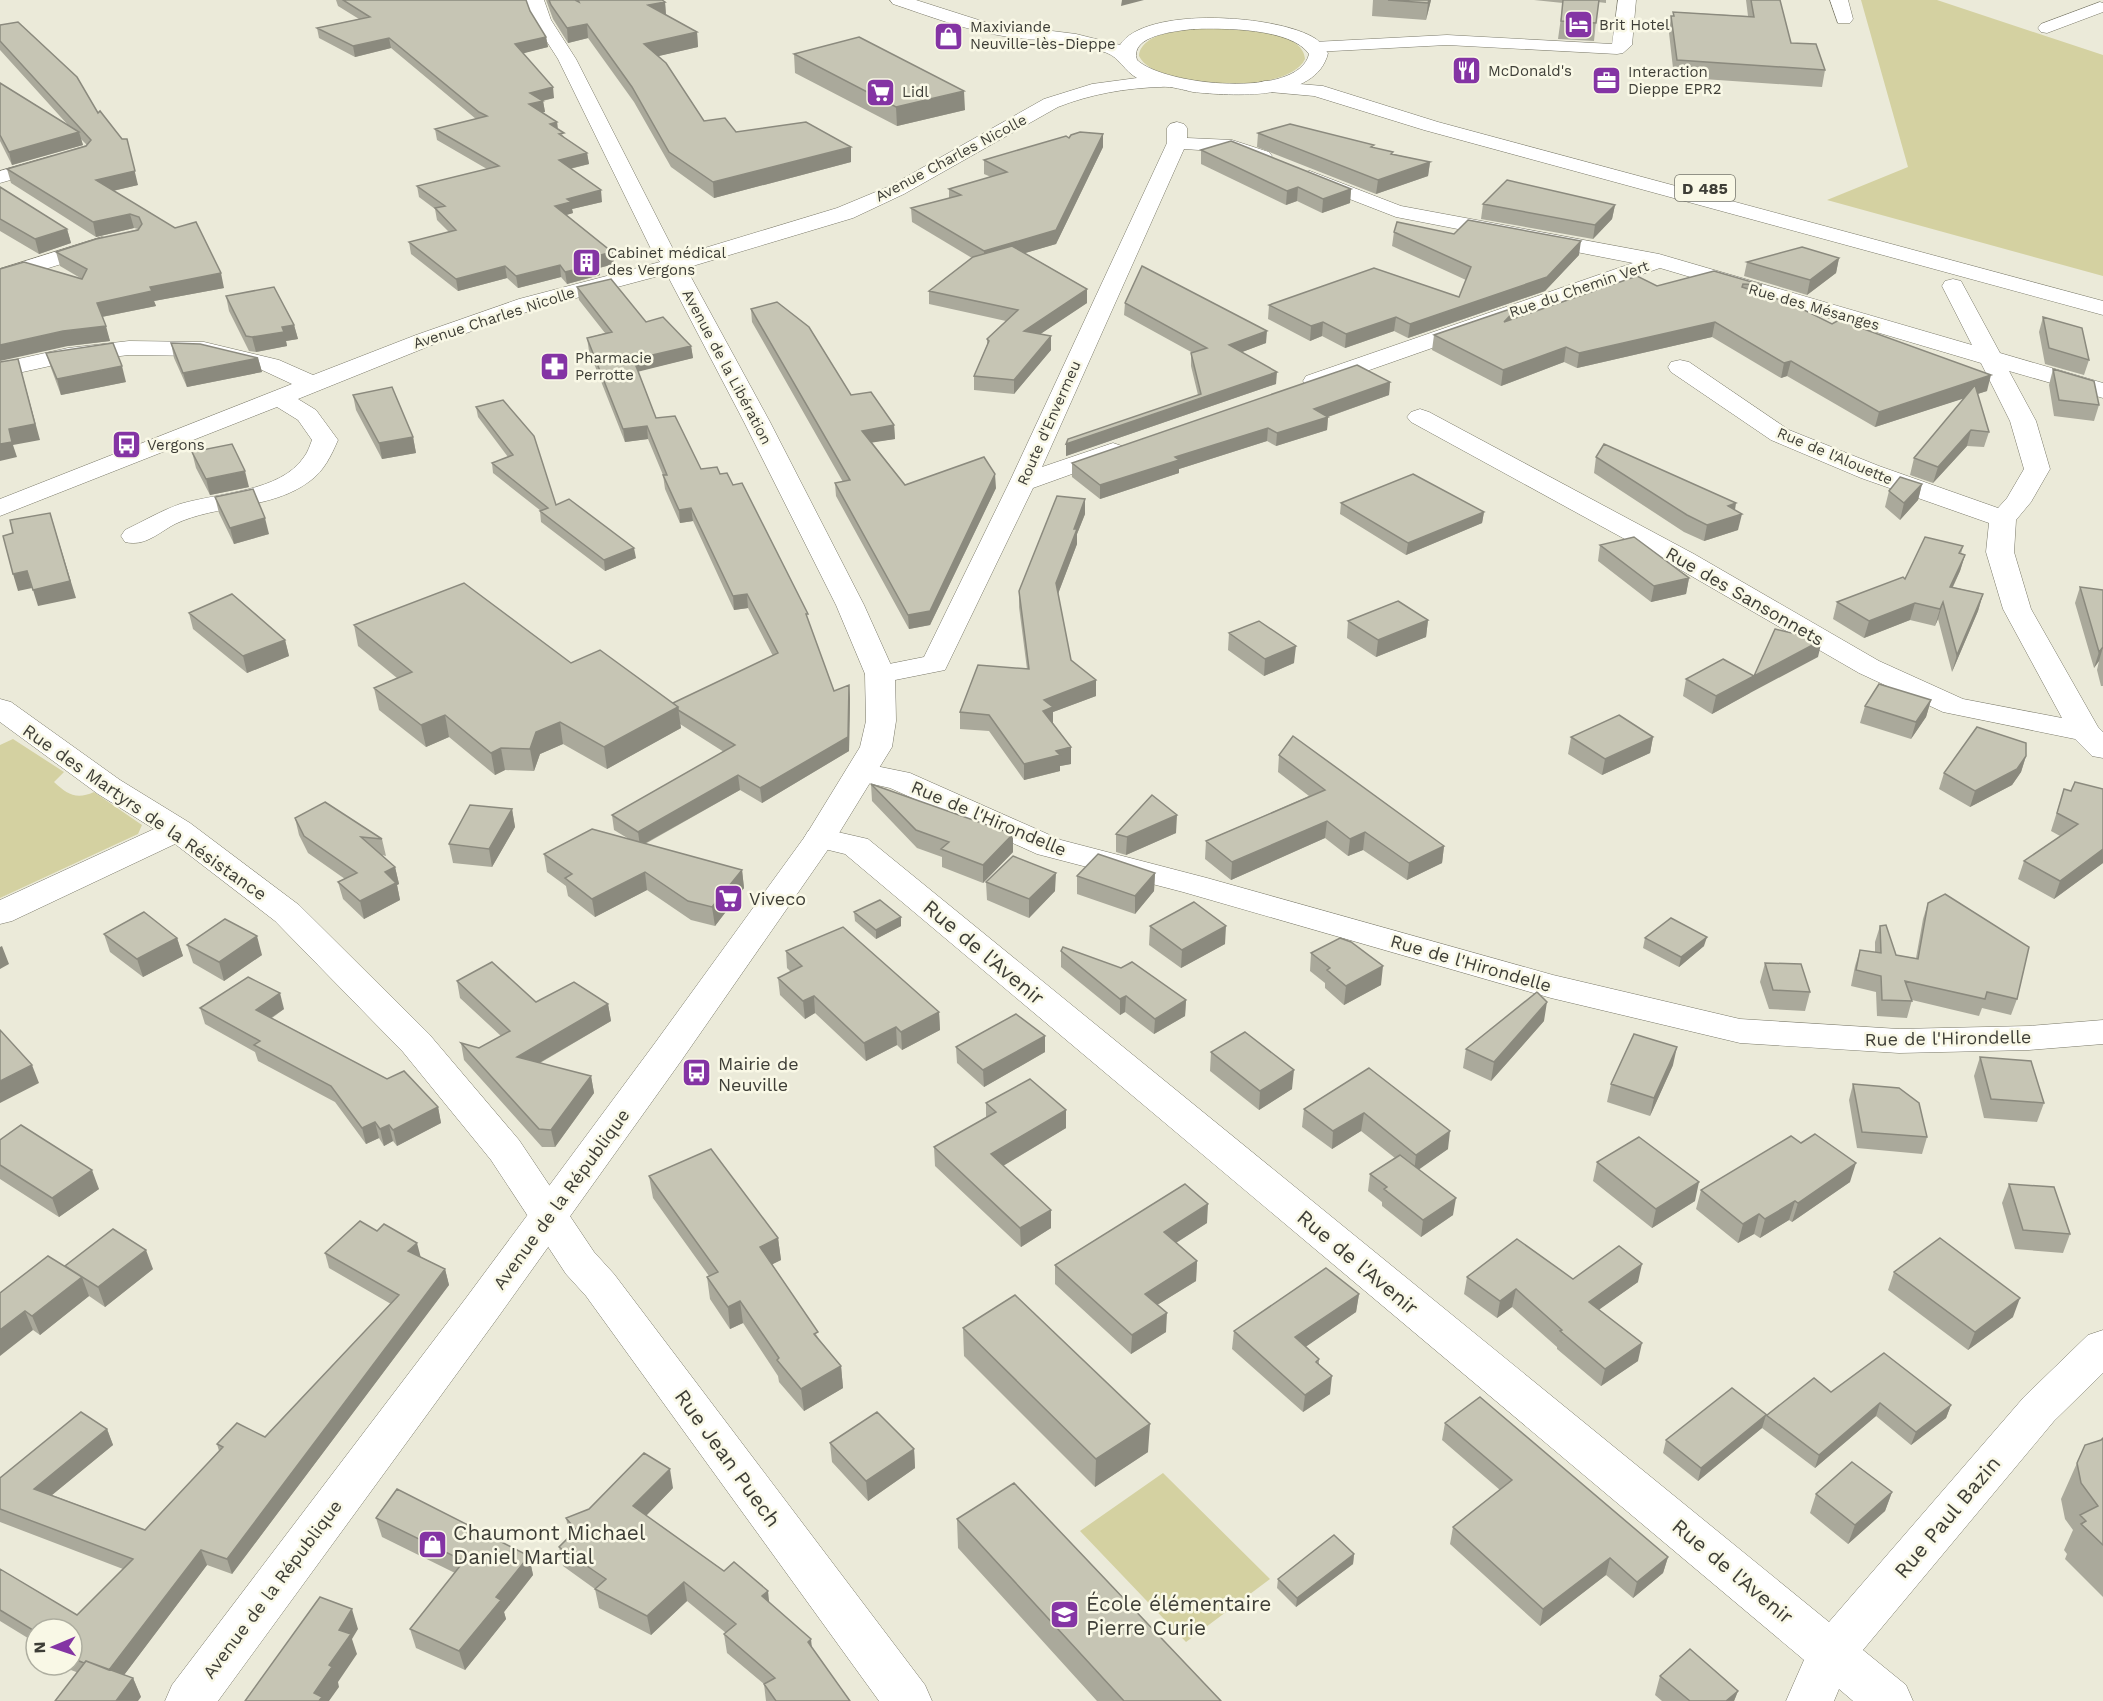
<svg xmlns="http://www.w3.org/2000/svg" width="2103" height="1701" font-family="'Work Sans',sans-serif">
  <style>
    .green { fill: #d4d1a1 }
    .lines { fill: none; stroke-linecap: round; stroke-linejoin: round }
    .minor-casing { stroke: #7a7969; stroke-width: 1 }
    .major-casing { stroke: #7a7969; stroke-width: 1 }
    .highway-casing { stroke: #7a7969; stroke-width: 1 }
    .minor { fill: #fff; fill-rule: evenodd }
    .major { fill: #fff; fill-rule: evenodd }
    .highway { fill: #fff; fill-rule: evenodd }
    .wall { fill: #aaa99b }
    .shaded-wall { fill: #8b8a7e }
    .building { fill: #c6c5b4; stroke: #8b8a7e; stroke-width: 1.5 }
    .labels { text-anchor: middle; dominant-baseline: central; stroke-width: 5; stroke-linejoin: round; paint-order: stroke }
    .far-poi-label { font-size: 15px; fill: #3e3e37; stroke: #f9f8e6; text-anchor: start }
    .far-street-label { font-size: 15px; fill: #3e3e37; stroke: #f9f8e6 }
    .shield { fill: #f9f8e6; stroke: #76766c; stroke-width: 1.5 }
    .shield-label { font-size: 16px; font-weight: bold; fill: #3e3e37 }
    .street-label { font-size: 18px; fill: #3e3e37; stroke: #f9f8e6 }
    .poi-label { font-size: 18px; fill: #3e3e37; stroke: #f9f8e6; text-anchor: start }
    .near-street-label { font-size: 21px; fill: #3e3e37; stroke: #f9f8e6 }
    .near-poi-label { font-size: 21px; fill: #3e3e37; stroke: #f9f8e6; text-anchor: start }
  </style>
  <rect width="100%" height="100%" fill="#ebead9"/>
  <path class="green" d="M1861,0h76l166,55v221l-276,-76 81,-33z
    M1208,27c22,1 95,1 97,32 -17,37 -150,31 -166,-3 2,-25 50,-27 69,-29z
    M13,739l51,33 -10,10c13,12 22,18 40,10l48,33 -4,9 -138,64v-153z
    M1163,1473l107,106 -84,63 -106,-111z"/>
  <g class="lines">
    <defs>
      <path id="minor" d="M526,0h18l7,20 25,39 97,190 11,16 -3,5 -146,39 -103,36 -134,54 18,11 22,30c-7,16 -14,31 -28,41 -38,29 -93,23 -135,43 -17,9 -30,23 -50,18l-4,-6 4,-6c19,-9 35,-19 55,-26 37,-11 101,-12 124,-47 4,-5 6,-12 8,-17l-14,-20 -21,-13 -277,109v-17l292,-115 -30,-14 -58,-14 -75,-1 -61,7 -68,15v-14l68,-15 61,-7 75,1 75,18 34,15 103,-40 103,-36 141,-37 -9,-13 -93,-190 -25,-39z
        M1618,0h18l-4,45 -9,8 -6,1 -170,-9 -133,7 -6,-1 -3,-4 3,-4 6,-1 133,-7 165,9z
        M1830,0h18l5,19 -3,4h-12z
        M2100,2l3,1v9l-56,21 -6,-1 -3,-4 3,-4z
        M1177,122l7,2 3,4v10l45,2 37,12 3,4 -3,4 -7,2 -32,-10 -46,-3 -142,318 71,-24 9,3 4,5 -4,5 -89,32 -88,182 -65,13 -11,-3 -4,-6 4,-6 55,-11 85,-174 158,-340v-15l3,-4z
        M52,156l7,2 3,4 -3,4 -59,17v-12z
        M1310,171l91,35 258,48 313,91 -30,-59 3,-5 8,-2 8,2 39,72 103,30v15l-94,-27 27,50 14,48 -19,33 -15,18 -2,32 17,57 67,118 5,5v26l-11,-2 -17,-17 -132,-27 -84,-39 -185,-107 -263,-144 -4,-5 4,-5 9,-3 9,3 265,142 185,107 84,38 99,19 -59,-109 -17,-57 3,-29 -128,-45 -90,-38 -100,-68 -3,-5 3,-5 9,-2 9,2 100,68 90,36 119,42 9,-10 17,-29 -14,-48 -29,-58 -321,-95 -336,118 -9,2 -9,-2 -3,-5 3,-5 327,-113 -237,-46 -93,-36 -3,-4 3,-4z
        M102,237l8,2 3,5 -3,5 -110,34v-14z
        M0,699l11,3 109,78 70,43 109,82 130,129 90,106 75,112 20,22 311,411 7,16h-53l-293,-405 -20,-22 -75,-114 -88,-108 -128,-131 -100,-77 -163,77 -12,3v-24l154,-71 -56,-35 -98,-72z
        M861,763l49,10 151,67 146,38 346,97 187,44 159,10 130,-3 74,-6v24l-74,6 -130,3 -159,-10 -189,-45 -368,-106 -146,-38 -147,-66 -40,-9 -5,-7 5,-7z
        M820,828l48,11 961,783 195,-225 64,-62 15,-5v43l-49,48 -191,229 43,35 7,16h-60l-14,-12 -5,12h-48l18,-41 -959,-806 -37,-9 -4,-7 4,-7z"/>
      <path id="major" d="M890,0h26l72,23 88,11 44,11c25,-40 161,-30 196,-6 5,3 8,10 12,14 -11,49 -97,43 -135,39 -10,-2 -21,-6 -32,-5 -35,1 -70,7 -103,20l-154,87 -51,24 -167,50 84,154 94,183 31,69 1,47 -4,26 -56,91 -155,223 -185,259 -278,381h-53l7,-16 294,-387 189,-255 151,-208 54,-88 6,-26 -1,-47 -29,-69 -92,-183 -82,-157 3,-5 172,-52 53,-22 154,-87 48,-15 45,-6c-13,-7 -17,-20 -30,-25 -33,-13 -70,-12 -104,-17 -38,-6 -74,-20 -110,-32zM1194,29c29,-1 97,-1 115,25 -10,45 -144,32 -172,6 -8,-25 40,-29 57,-31z"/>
      <path id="highway" d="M1265,81l58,5 115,36 665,179v14l-679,-185 -110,-34 -56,-5 -2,-4 2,-4z"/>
    </defs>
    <use href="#minor" class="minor-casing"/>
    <use href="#major" class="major-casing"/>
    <use href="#highway" class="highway-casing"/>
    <use href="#minor" class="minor"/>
    <use href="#major" class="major"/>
    <use href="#highway" class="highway"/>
  </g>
  <path class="wall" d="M336,0h190l4,11 16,26 2,10 -25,6 31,45 -11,3 2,11h-3l15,10 1,7 7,9 22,15 2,11 -19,5 32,33 -30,7 1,4 -7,2 46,37 2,12 -15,4 1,7 -33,9 -6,-7 -43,11 -11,-10 -49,13 -47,-37 -2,-12 40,-10 -12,-12 -2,-11 -16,-12 -2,-11 70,-17 -50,-29 -2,-11 41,-10 -85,-71 -36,9 -36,-19 -2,-10 42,-9 -21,-13z
    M546,0h116l3,2 1,13 31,17 1,15 -40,9 46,65 32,11 115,30 -137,36 -43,-31 -37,-65 -46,-64 -20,5 -15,-24z
    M1373,0h58l-5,20 -54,-4z
    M1534,0h72v3l-8,-1 -4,39 -36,-2 5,-36z
    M1746,0h34l11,43 34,27 -3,17 -148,-10 -5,-44 2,-17h2v-4l75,4z
    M0,25l138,160 -25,6 111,97 -70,13 2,5 -54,11 8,24 -42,5 14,-67 -22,-13 -4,-14 82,-23 -4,-1 -38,9 -85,-54 -4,-14 80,-24 -6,-6 2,6 -71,20 -12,-24v-58l68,42 -68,-75z
    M794,54l171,56 -68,16 -102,-53z
    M1258,133l135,21 37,8 -2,14 -52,18 -119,-47z
    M1103,134v13l-47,97 -31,9 62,36v14l-47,31 11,16 -37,44 -40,-4v-14l13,-31v-6l19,-18 -77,-17v-13l43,-33 -60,-36 -1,-14 38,-10v-9l42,-12 -7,-3v-14l85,-22z
    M1201,150l150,39 -1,14 -28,10 -25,-12 -11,4 -85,-41z
    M0,187l67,42 4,14 -32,11 -39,-23z
    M1483,204l132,1 -3,14 -19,20 -112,-20z
    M1394,232l60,2 125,21 -34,36 -137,47 -14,-7 -49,17 -23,-12 -12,5 -42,-22 1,-14 190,-8 7,-17 -74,-34z
    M1839,258l-3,15 -29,22 -63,-19 3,-14z
    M1714,271l48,14 -1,8 226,98 -10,3 12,38 -5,15 -17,-1 -34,37 -23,-8 4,-17 50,-60 -89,29 -88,-51 -6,2 -69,-41 -135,31 -13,-6 -63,24 -69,-36 2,-15 85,-29 -1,11 139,-31z
    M577,287l114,59 2,12 -55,13 18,47 45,51 19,5 13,11 76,138 25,68 15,-6 1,14 -1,52 -87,52 -22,-13 -95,54 97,26 2,18 -29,38 -24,-6 -44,-30 -52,27 -27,-21 -2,-10 -19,-14 -3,-18 85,-15 -15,-9 -2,-15 112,-63 -44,-28 1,4 -74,41 -44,-25 -23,10 -6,17 -29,-1 -10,5 -46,-38 -23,10 -47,-37 -5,-22 23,-10 -39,-32 -4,-21 217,38 102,40 100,-47 -25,-48 -14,2 -41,-89 -13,2 -15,-34 -2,-14 -15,-36 -23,3 -36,-91 -2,-13 18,-5 -26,-33z
    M226,296l68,29 4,14 -12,2 1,5 -31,6 -7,-1 -20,-40z
    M1125,303l141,40 -24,9 34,32 -210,72v-12l132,-49 -7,-29v-13h2l-69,-38z
    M751,309l100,86 43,30 1,14 -23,3 33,43 91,3 -66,137 -21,4 -73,-133 -1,-13 8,-1 -91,-160z
    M2043,317l46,43 -5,15 -39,-11 -6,-32z
    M171,343l87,15 4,14 -75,15 -13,-29z
    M46,353l80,29 -65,13 -10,-27z
    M2053,369l46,36 -5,16 -40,-5 -5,-31z
    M1390,382l-1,13 -61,22 -1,13 -51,16 -9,-5 -88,28v4l-79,26 -28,-22v-14z
    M353,395l60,42 3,16 -34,6 -26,-49z
    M476,407l80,98 80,53 -31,13 -64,-49 -1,-11h1l-48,-38 -1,-10 16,-6 -30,-40z
    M192,452l57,35 -39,8 -14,-27z
    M1596,457l139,53 3,20 -34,11 -20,-9 -90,-59z
    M1922,484l-4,16 -18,20 -15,-13 4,-16z
    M215,497l54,37 -35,10 -15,-31z
    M1085,499v15l-8,20v10l-19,50 13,66 25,36 -43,16v11l18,24v17l-11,2v5l-36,9 -35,-49 -29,-2v-17l67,-43 -8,-62v-16z
    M1341,503l143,9 -2,11 -76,32 -66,-41z
    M1600,545l89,33 -3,16 -35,8 -53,-41z
    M1963,546l-2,8 4,1 -5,16 -7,16 30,7 -5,17 -26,61 -14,-53 -3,7 -25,-6 -46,18 -31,-19 4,-17 68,-23z
    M2080,587l23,3v96h-2l-4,-16 2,-9 -5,7 -19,-65z
    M189,613l96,27 4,16 -42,17 -54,-44z
    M1428,620l-2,17 -50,20 -29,-19 1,-17z
    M1229,633l65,30 -30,13 -36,-26z
    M1754,676l-4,17 -38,21 -29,-18 3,-17z
    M1931,700l-5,17 -15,22 -51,-16 5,-17z
    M1571,737h82l-3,16 -48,22 -34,-21z
    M1279,755l165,91 -2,17 -35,17 -44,-30 -15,6 -23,-18 -94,42 -26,-21 1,-18 103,-45 -31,-24z
    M2026,756l-5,16 -9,13 -42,22 -31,-18 5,-16z
    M871,784l142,50v18l-30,31 -41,-16v-10l-25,-9 -45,-47z
    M2064,789l7,2 32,-2v74l-49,36 -36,-20 6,-18 36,-25 -9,-5z
    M512,809l3,18 -23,40 -39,-4 -4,-19z
    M295,818l87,21 4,17 -4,-1 13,12 4,17 -2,1 3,15 -36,19 -21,-20 -5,-17 7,-3 -37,-26 -9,-18z
    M1176,833l-50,22 -10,-3v-18z
    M1155,873l-1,18 -19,23 -58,-20v-18z
    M986,882l69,9 -26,27 -42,-18z
    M1928,903l89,96 -6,16 -29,-7 -3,8 -67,-16 -5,18 -30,-2 -1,-24 -25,-6 4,-20 5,-16 15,2v-10l5,-16 16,29 20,3 7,-39z
    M854,912l47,14 -25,13 -21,-18z
    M1150,926l75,18 -44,24 -32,-23z
    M104,934l73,4 6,18 -40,21 -33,-25z
    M1645,938l59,8 -25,21 -36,-19z
    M187,945l75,10 -38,26 -31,-18z
    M786,951l153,61 1,18 -38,20 -5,-5 -31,16 -51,-48 -10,6 -25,-24 -2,-17 13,-6 -4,-4z
    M1061,951l125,49 -1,16 -31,18 -29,-22 -5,3 -59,-48z
    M1311,953l70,32 -37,20 -19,-17v-5l-15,-12z
    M1765,963l45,29 -5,19 -36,-2 -9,-27z
    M457,981l79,21 72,2 3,17 -71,42 51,13 3,17 -39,54h-13l-78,-87 -3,-17 18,5 22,-12 -41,-38z
    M200,1008l84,1 -12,9 166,89 3,16 -44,23 -4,-5 -9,5 -5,-8 -13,6 -31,-42 -77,-41 -3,-9 -50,-28z
    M1544,1021l-53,60 -28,-13 3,-19z
    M1045,1036v16l-61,35 -27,-24 -1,-16z
    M1211,1052l81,37 -33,21 -49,-39z
    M1980,1057l64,46 -7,19 -53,-4 -10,-42z
    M1673,1065l-23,51 -43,-14 4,-18z
    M1369,1068l79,81 -30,20 35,46 -32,22 -39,-31v-4l-14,-11 2,-17 25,-16 -34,-27 -29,18 -30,-22 2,-18z
    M1853,1084l74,53 -5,17 -65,-6 -8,-48z
    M986,1103l80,7v18l-63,38 48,62 -30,19 -86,-81 -1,-19 52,-29z
    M0,1140l99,49 -40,28 -59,-38z
    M1597,1162l98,39 -43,27 -59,-47z
    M649,1176l129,62 3,22 -9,4 47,75 22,27 2,22 -39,23 -25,-29 -1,-6 -35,-53 -13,6 -20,-30 -3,-22 2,-1 -56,-78z
    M1850,1182l-58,40 -3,-2 -29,18 -6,-4 -16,9 -42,-34 5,-19z
    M2009,1184l61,50 -7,19 -48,-4 -13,-46z
    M1207,1223l-31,20 21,18 -1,20 -39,24 9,27 -35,22 -76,-70v-19z
    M325,1253l96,4 24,12 4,16 -217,289 -25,-9 -83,110 9,3 8,19 -70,-27 -3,-5h4v-36h-36v14l-36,-22v-52l77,46 46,-46 -123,-47v-44l107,-49 6,16 -61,50 93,35 74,-79 -2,-7 48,-7 126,-133 -62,-36z
    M65,1267l88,2 -48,38 -16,-11 -49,39 -7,-5 -33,-37z
    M1894,1272l119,45 -45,33 -80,-60z
    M1467,1277l106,2 65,3 -39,27 39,52 -37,25 -44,-37v-2l-45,-40 -15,11 -33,-24z
    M1359,1294l-3,18 -50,34 13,13v5l11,30 -27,18 -71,-63 2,-18z
    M963,1328l185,124 -53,35 -131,-131z
    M1831,1392l120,13 -5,13 -35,27 -35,-29 -61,52 -53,-40 -64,53 -35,-28 3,-13 101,-25z
    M1445,1423l223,134 -5,16 -30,25 -27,-23 -66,51 -90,-82 3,-17 47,-37 -58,-50z
    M2103,1438v159l-38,-38 2,-5 -3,-4 9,-20 -8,-11 -4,-20 24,-54 16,-5z
    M830,1443l84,6 1,19 -47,33 -36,-39z
    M673,1488l-27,28 78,55 45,31 43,46 38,53h-84l-2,-17 -37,-31 -3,-19 2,-1 -39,-32 -36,34 -52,-27 -4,-19 -32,-23 -4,-19 11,-11 -4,-18z
    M1892,1492l-7,19 -37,33 -38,-31 6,-19z
    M376,1518l153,38 4,19 -29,37 2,7 -41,51 -49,-22 -6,-19 45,-56 -73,-36z
    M957,1519l264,182h-124l-139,-153z
    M1354,1554l-1,10 -57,43 -19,-19 1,-9z
    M1660,1676l78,15 -4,10h-72l-7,-6z"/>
  <path class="shaded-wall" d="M1122,0h22l-23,6z
    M1429,0h2l-5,20 2,-17z
    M665,2l1,14 -18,-11z
    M587,24l1,14 -20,5 -1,-15z
    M697,32l1,15 -52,12 -2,-15z
    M546,37l2,10 -31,8 -2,-11z
    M389,38l2,10 -36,9 -2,-11z
    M553,87l1,11 -23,5 -1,-10z
    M964,91l1,19 -68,16 -1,-19z
    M543,101l2,11 -14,3 -2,-11z
    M557,122l1,11 -8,-9z
    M79,132l4,13 -71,20 -3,-13z
    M1103,134v13l-47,97 -72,21v-14z
    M127,139l11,46 -39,9 -3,-14z
    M851,147v15l-137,36 -1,-16z
    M587,153l2,11 -29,7 -1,-11z
    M1430,162l-2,14 -52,18 2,-14z
    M1298,187l-1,14 -11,4 1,-14z
    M1351,189l-1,14 -28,10 1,-14z
    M601,190l1,12 -30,7 1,4 -17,5 -1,-12 12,-7z
    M1615,205l-3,14 -19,20 2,-14z
    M130,214l4,14 -38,9 -3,-15z
    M67,229l4,14 -32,11 -4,-15z
    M1581,241l-2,14 -34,36 -137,47 2,-14z
    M612,252l2,12 -15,4 1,7 -33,9 -2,-12 28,-15z
    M1839,258l-3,15 -29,22 3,-15z
    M560,265l1,12 -43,11 -2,-12z
    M505,266l2,12 -49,13 -2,-12z
    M221,273l3,15 -70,13 2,5 -55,11 -4,-14 53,-16z
    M1087,289v14l-63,42v-14z
    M1519,306l-2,14 -13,2z
    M1396,317l-2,14 -49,17 1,-14z
    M1323,322l-1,14 -12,5 1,-15z
    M1715,322l-3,15 -135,31 2,-15z
    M294,325l4,14 -12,2 1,5 -31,6 -4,-15 30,-10z
    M106,326l4,15 -42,5 -68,15v-16l63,-14z
    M1267,331l-1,12 -37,14v-12z
    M1051,336v14l-37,44v-14z
    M691,346l2,12 -60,15 -2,-13z
    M1566,347l-2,15 -63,24 2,-16z
    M258,358l4,14 -75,15 -4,-14z
    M18,359l22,81 -27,5 4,12 -17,4v-17l9,-15z
    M1791,361l-4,15 -6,2 3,-15z
    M122,366l4,16 -65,13 -4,-16z
    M1277,372l-1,12 -210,72v-12z
    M1991,375l-4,16 -112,36 4,-15z
    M1390,382l-1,13 -62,22h1l-1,13 -51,16 1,-13 37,-24z
    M894,425l1,14 -32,5 -1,-13z
    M647,426l1,13 -23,3 -2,-13z
    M1268,428l-1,13 -88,28v4l-79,26v-14l75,-28z
    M1971,430l-4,16 -34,37 5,-16z
    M413,437l3,16 -34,6 -3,-16z
    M245,471l4,16 -39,8 -4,-16z
    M995,474l1,14 -66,137 -21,4 -1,-14z
    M1922,484l-4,16 -18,20 4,-17z
    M1085,499v15l-8,20v10l-21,55v-16l18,-54z
    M1736,503l-2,14 8,-3 -4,16 -34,11 3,-16 21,-19z
    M691,508l2,13 -13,2 -1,-13z
    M1484,512l-2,11 -76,32 2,-12z
    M50,513l26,85 -38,8 -5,-16z
    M265,518l4,16 -35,10 -4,-16z
    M634,548l2,10 -31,13 -1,-11z
    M1965,555l-5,16 -15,32 5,-16z
    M27,571l5,17 -14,3 -5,-17z
    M1689,578l-3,16 -35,8 3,-16z
    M747,594l1,14 -14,2 -1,-14z
    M1983,594l-5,17 -26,61 5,-17z
    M1943,602l-5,17 -3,7 5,-17z
    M1915,603l-5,17 -46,18 5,-17z
    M1428,620l-2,17 -50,20 2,-17z
    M285,640l4,16 -42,17 -4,-17z
    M1822,640l-4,17 -68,36 4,-17z
    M1296,646l-2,17 -30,13 1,-17z
    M2103,647l-4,14 -5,7 5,-16z
    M1754,676l-4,17 -38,21 4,-18z
    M1096,680v16l-43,16v11l-9,4v-27z
    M849,685l1,14 -1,52 -87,52 -2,-15z
    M1931,700l-5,17 -15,22 5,-17z
    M678,707l3,21 -74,41 -3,-22z
    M445,715l4,22 -23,10 -5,-22z
    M560,722l3,22 -23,10 -6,17 -4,-22 6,-17z
    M1653,737l-3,16 -48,22 3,-16z
    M1071,747v17l-11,2v5l-36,9v-16l32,-13z
    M501,748l4,22 -10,5 -4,-22z
    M2026,756l-5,16 -9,13 -42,22 5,-16z
    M738,775l2,15 -100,56 -2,-14z
    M512,809l3,18 -23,40 -3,-18z
    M1177,815l-1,18 -50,22 1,-18z
    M1327,821l-2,17 -94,42 1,-18z
    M1365,832l-2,18 -15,6 2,-17z
    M1013,834v18l-30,31v-18z
    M1444,846l-2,17 -35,17 2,-17z
    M2103,849v14l-49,36 6,-18z
    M395,867l4,17 -2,1 3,15 -36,19 -4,-18 25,-29z
    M742,870l2,18 -29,38 -3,-19z
    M645,872l2,18 -52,27 -3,-18z
    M1056,873l-1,18 -26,27v-19z
    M1155,873l-1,18 -19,23v-18z
    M901,917v9l-25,13v-9z
    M1226,926l-1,18 -44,24 1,-18z
    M257,936l5,19 -38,26 -5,-19z
    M1707,937l-3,9 -25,21 2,-10z
    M177,938l6,18 -40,21 -6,-18z
    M2,946l7,18 -9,5v-22z
    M1383,966l-2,19 -37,20 2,-19z
    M280,993l4,16 -24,16 -4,-15z
    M814,996l1,17 -10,6 -2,-18z
    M1126,996l-1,16 -5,3v-16z
    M1186,1000l-1,16 -31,18 1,-15z
    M1547,1002l-3,19 -53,60 3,-19z
    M608,1004l3,17 -91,53 -3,-17z
    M939,1012l1,18 -38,20 -1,-18z
    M896,1027l1,18 -31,16 -2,-18z
    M1045,1036v16l-61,35 -1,-17z
    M1677,1047l-4,18 -23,51 4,-18z
    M32,1065l7,18 -39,20v-22z
    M1294,1070l-2,19 -33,21 1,-19z
    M591,1076l3,17 -39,54 -4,-17z
    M438,1107l3,16 -44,23 -4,-16z
    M1066,1110v18l-75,45v-19z
    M1364,1113l-3,18 -29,18 1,-18z
    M375,1122l4,16 -13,6 -4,-16z
    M389,1125l4,16 -9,5 -4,-17z
    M1450,1131l-2,18 -34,24 2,-18z
    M1856,1163l-6,19 -58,40 6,-19z
    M92,1170l7,19 -40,28 -7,-19z
    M1699,1182l-4,19 -43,27 4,-19z
    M1456,1198l-3,17 -32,22 2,-17z
    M1795,1201l-6,19 -29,18 5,-19z
    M1208,1204l-1,19 -44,28 1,-19z
    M1051,1210v18l-30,19 -1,-19z
    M1759,1214l-5,20 -16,9 5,-19z
    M778,1238l3,22 -18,9 -3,-22z
    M417,1243l4,15 -13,-7z
    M146,1250l7,19 -48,38 -7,-20z
    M1197,1261l-1,20 -52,32 1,-19z
    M1642,1264l-4,18 -52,37 3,-17z
    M445,1269l4,16 -217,289 -5,-15z
    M82,1277l7,19 -49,39 -8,-19z
    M1516,1289l-4,18 -15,11 3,-17z
    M1359,1294l-3,18 -62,43 1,-18z
    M2020,1298l-7,19 -45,33 7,-18z
    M740,1301l3,22 -13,6 -2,-22z
    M25,1311l8,19 -33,26v-26z
    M1167,1313l-1,19 -35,22 1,-19z
    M1642,1343l-4,18 -37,25 4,-17z
    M841,1366l2,22 -39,23 -3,-22z
    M1332,1376l-2,18 -27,18 2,-17z
    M1880,1403l-4,13 -61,52 4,-13z
    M1951,1405l-5,13 -35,27 5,-13z
    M1766,1415l-4,13 -64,53 3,-13z
    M1150,1424l-2,28 -53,35 1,-28z
    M107,1429l6,16 -72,59 -7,-15z
    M914,1449l1,19 -47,33 -2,-20z
    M670,1469l3,19 -36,37 -4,-19z
    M1892,1492l-7,19 -37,33 7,-19z
    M201,1550l6,15 -92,122 -7,-15z
    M1354,1554l-1,10 -57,43 1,-9z
    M529,1556l4,19 -29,37 2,7 -41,51 -6,-19 37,-54z
    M1668,1557l-5,16 -30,25 4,-16z
    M1610,1558l-4,17 -66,51 3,-17z
    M684,1582l3,19 -36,34 -4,-19z
    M768,1591l2,19 -8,-14z
    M352,1609l6,20 -6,10 5,15 -19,28 1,5 -10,14h-13l-2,-8 15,-28 10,-35z
    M811,1639l2,19 -5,-16z
    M133,1678l8,19 -3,4h-22z
    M1738,1691l-4,10h-8z"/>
  <path class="building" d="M343,0h183l4,11 16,26 -31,7 38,43 -23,6 13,8 -14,3 28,18 -7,2 14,9 -5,1 28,19 -28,7 42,30 -34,9 4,3 -16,4 57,46 -19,5 5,7 -33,8 -5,-7 -44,11 -11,-10 -49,13 -47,-37 47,-12 -21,-22 10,-2 -28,-20 82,-20 -64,-37 52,-13 -8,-4 -90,-74 -36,8 -36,-18 53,-11z
    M549,0h26l4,2 -1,-2h84l3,2 -17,3 49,27 -53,12 22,19 38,58 21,-3 11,14 70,-10 45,25 -138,35 -44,-30 -37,-65 -45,-63 -20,4 -16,-23z
    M1388,0h41l-1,3z
    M1563,0h36l-3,23 -35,-2z
    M1751,0h29l11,43 25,1 9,26 -148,-10 -6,-44h3l-1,-4 81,5z
    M18,22l59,55 21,36 2,-2 22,28h5l8,32 -39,9 79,48 21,-6 25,51 -71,14 2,4 -55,12 9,23 -43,5 -63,14v-76l24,-7 58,17 5,-10 -31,-17 40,-13 42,-9 4,-6 -3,-7 -9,-3 -37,8 -86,-53 79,-23 5,-6 -91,-99v-16z
    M859,37l105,54 -68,16 -102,-53z
    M0,83l79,49 -70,20 -9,-17z
    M1290,124l84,21 -3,2 22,5 -2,2 39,8 -52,18 -120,-47z
    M1080,132l23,2 -47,96 -72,21 -73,-43 50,-13 -12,-6 58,-17 -23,-12 82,-24 3,2 2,-3z
    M1231,141l120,48 -28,10 -25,-12 -11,4 -86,-41z
    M1507,180l108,25 -20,20 -112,-21z
    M0,187l67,42 -32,10 -35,-20z
    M1468,220l113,21 -34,36 -137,47 -14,-7 -50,17 -23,-12 -12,4 -42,-21 105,-37 85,29 12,-30 -77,-35 3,-10 57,12z
    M1012,246l75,43 -63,42 27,5 -37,44 -40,-4 15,-35 -2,-2 31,-29 -89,-19 44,-34z
    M1802,247l37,11 -29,22 -63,-18z
    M1142,266l125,65 -38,14 48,27 -211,72 2,-5 133,-45 -10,-41 16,-5 -82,-45z
    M1714,271l48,14 -19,-1 -1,3 48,16 42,21 7,-4 152,55 -112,37 -88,-51 -7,2 -69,-41 -136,31 -13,-6 -63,23 -69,-35 85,-29 -15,16 133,-46 20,10z
    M611,279l35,43 17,-5 28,29 -60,14 5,6 20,52 19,-2 26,53 16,-2 3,7 7,-1 6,12 9,-2 66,131h-2l28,77 15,-6 -1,52 -88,51 -22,-13 -100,57 -26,-17 123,-70 -57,-35v-3l-5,-4 105,-50 -31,-59 -14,2 -42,-88 -12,2 -16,-35h4l-20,-49 -24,3 -36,-91 25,-6 -35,-45z
    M274,287l20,38 -12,2 2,5 -32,5 -6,-1 -20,-40z
    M777,302l32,25 42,68 20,-3 23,33 -32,6 43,54 79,-28 11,17 -65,137 -22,4 -73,-132 15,-3 -99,-171z
    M2043,317l39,11 7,32 -40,-12z
    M113,343l9,23 -65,13 -11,-26z
    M171,343l29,1 58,14 -75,15z
    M18,359l17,65 -26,5 3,13 -12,2v-82z
    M1357,365l33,17 -76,27 14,8 -51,16 -9,-5 -93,29 4,3 -79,25 -28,-22z
    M2053,369l41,12 5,24 -40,-5z
    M1975,385l14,47 -18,-2 -33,37 -24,-9z
    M392,387l21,50 -34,6 -26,-48z
    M503,400l31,36 22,69 13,-6 65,49 -30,12 -64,-49 8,-3 -56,-45 21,-8 -37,-48z
    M232,444l13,27 -39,8 -14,-27z
    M1604,444l132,59 -8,3 14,8 -35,11 -20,-10 -91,-58z
    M1413,474l71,38 -76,31 -67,-40z
    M1900,477l22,7 -18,19 -15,-12z
    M253,489l12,29 -35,10 -15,-31z
    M1057,496l28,3 -11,30h3l-21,54 15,77 25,20 -52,20 9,7 -10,4 28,36 -15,4 4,4 -36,9 -35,-49 -29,-3 18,-47 51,4 -10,-78z
    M50,513l20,68 -37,9 -6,-19 -14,3 -10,-38 10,-3 -3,-13z
    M1634,537l55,41 -35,8 -54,-41z
    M1925,537l38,9 -4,7 6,2 -15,32 33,7 -26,61 -14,-53 -3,7 -25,-6 -46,18 -32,-19 66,-25 2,2z
    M464,583l107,80 29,-13 78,57 -74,40 -44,-25 -24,10 -6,17 -29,-1 -10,5 -46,-38 -24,10 -47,-37 38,-16 -58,-47z
    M2080,587l23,3v57l-4,5z
    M232,594l53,46 -42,16 -54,-43z
    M1398,601l30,19 -50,20 -30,-19z
    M1259,621l37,25 -31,13 -36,-26z
    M1775,629l47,11 -68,36z
    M1723,659l31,17 -38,20 -30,-17z
    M1879,684l52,16 -15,22 -51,-16z
    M1619,715l34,22 -48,22 -34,-22z
    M1977,727l49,16v13l-9,13 -42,22 -31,-18z
    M1293,736l151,110 -35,17 -44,-31 -15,7 -23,-18 -95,41 -26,-21 119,-51 -46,-35z
    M2075,782l28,7v60l-43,32 -36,-20 54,-37 -21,-11 7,-24 7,2z
    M871,784l142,50 -30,31 -42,-16 8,-7 -33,-12z
    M1152,795l25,20 -50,22 -11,-3z
    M325,802l57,37 -21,-2 34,30 -10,5 11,11 -36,18 -22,-19 19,-9 -53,-37 -9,-18z
    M470,805l42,4 -23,40 -40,-5z
    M592,829l150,41 -30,37 -24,-6 -43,-29 -53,27 -27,-21 7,-4 -28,-20z
    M1098,854l57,19 -20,23 -58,-20z
    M1013,856l43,17 -27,26 -43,-17z
    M1945,894l84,53 -12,52 -30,-7 -2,7 -80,-18 7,20 -30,-1 -1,-24 -25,-6 4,-20 21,3 -1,-27 6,-1 10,30 22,4 10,-56z
    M880,900l21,17 -25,13 -22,-18z
    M1194,902l32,24 -44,24 -32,-24z
    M144,912l33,26 -40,21 -33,-25z
    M1671,918l36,19 -26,20 -36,-19z
    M225,919l32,17 -38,26 -32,-17z
    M843,927l96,85 -38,20 -5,-5 -32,16 -50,-47 -11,5 -25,-23 24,-12 -16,-15z
    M1340,938l11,4 32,24 -37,20 -19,-16 3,-2 -19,-15z
    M1063,947l58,21 11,-6 54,38 -31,19 -29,-23 -6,3 -59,-48z
    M492,962l44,40 38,-20 34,22 -91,53 74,19 -40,54 -12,-1 -78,-86 18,5 31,-17 -53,-50z
    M1765,963l36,1 9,28 -37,-2z
    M248,977l32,16 -24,17 131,69 17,-8 34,36 -45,23 -4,-5 -9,4 -5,-7 -13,6 -31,-42 -77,-41 6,-4 -60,-33z
    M1537,992l10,10 -53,60 -28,-13z
    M1016,1014l29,22 -62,34 -27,-23z
    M0,1030l32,35 -32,16z
    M1245,1032l49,38 -34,21 -49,-39z
    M1634,1034l43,13 -23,51 -43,-14z
    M1980,1057l51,4 13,42 -53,-4z
    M1369,1068l81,63 -34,24 -52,-42 -31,18 -29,-22z
    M1030,1079l36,31 -75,44 60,56 -31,18 -86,-81 62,-35 -10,-9z
    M1853,1084l46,4 20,15 8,34 -65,-5z
    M21,1125l71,45 -40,28 -52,-33v-25z
    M1815,1134l41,29 -58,40 -3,-2 -30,18 -6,-5 -16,10 -42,-34 90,-54 10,7z
    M1639,1137l60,45 -43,27 -59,-47z
    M711,1149l67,89 -18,9 58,85 -4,2 27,32 -40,23 -24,-29 2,-2 -39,-57 -12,6 -21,-30 11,-5 -69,-96z
    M1400,1155l56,43 -33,22 -39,-31 3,-2 -17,-13z
    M1185,1184l23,20 -44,28 33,29 -52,33 22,19 -35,22 -77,-70z
    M2009,1184l45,3 16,47 -47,-4z
    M360,1221l17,10 7,-7 33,19 -9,8 37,18 -218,290 -26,-9 -92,120 -23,-9 -2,2 -12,-5v-29h-36v3l-36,-22v-41l77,46 56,-56 -133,-50v-31l81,-66 26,17 -73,60 111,41 78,-83 -6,-3 20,-21 28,14 134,-142 -74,-42z
    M113,1229l33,21 -48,37 -33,-21z
    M1940,1238l80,60 -45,34 -81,-60z
    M1517,1239l56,40 46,-33 23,18 -53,38 53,41 -37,26 -45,-38 2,-1 -46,-41 -16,12 -33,-24z
    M48,1256l34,21 -50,39 -7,-5 -25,19v-37z
    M1326,1268l33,26 -64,43 24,22 -3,3 16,14 -27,19 -71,-64z
    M1015,1295l135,129 -54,35 -133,-131z
    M1884,1353l67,52 -35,27 -36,-29 -61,52 -53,-40 -65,53 -35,-28 66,-52 35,27 47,-37 17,14z
    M1480,1397l188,160 -31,25 -27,-24 -67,51 -90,-82 59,-47 -67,-57z
    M877,1412l37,37 -48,32 -36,-38z
    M2103,1438v107l-22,-21 5,-3 -6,-6 18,-9 -17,-23 -4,-20 8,-18 16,-5z
    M644,1453l26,16 -37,37 91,65 10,-9 34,29 -6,5 49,43 -3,3 42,59h-74l-12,-17 11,-6 -51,-44 12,-10 -52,-42 -37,34 -52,-27 11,-10 -47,-32 17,-17 -10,-12 23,-9z
    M1852,1462l40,30 -37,33 -39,-31z
    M1014,1483l207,218h-97l-167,-182z
    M397,1489l132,67 -33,41 5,3 -42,51 -49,-22 54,-68 -88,-43z
    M1334,1535l20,19 -57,44 -19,-19z
    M320,1597l32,12 -13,21 12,4 -22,31 3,2 -18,26 8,4 -3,4h-74z
    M1690,1649l48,42 -12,10h-36l-30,-25z
    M86,1661l47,17 -17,23h-61z"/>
  <defs>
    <symbol id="hotel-square" viewBox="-11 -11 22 22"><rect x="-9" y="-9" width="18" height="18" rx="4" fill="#8434a4" stroke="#f9f8e6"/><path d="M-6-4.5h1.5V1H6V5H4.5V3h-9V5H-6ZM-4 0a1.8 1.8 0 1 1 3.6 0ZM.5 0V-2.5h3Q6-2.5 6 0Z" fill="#fff"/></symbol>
    <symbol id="shop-square" viewBox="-11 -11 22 22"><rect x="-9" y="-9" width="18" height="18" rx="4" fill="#8434a4" stroke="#f9f8e6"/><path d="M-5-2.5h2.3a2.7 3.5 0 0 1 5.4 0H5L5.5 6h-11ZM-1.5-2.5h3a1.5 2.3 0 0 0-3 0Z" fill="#fff"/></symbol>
    <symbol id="restaurant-square" viewBox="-11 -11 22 22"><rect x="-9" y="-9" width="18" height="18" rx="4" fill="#8434a4" stroke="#f9f8e6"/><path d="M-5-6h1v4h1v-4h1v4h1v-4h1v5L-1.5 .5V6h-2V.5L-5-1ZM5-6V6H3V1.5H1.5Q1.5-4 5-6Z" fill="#fff"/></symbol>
    <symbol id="office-square" viewBox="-11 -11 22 22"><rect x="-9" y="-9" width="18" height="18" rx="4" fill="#8434a4" stroke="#f9f8e6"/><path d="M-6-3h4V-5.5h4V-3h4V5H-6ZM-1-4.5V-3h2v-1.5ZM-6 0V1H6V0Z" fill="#fff"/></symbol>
    <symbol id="supermarket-square" viewBox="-11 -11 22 22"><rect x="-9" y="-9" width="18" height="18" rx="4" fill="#8434a4" stroke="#f9f8e6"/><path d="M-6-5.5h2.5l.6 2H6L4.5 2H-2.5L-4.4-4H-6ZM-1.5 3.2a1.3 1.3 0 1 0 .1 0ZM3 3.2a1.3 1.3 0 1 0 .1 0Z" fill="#fff"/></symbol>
    <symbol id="building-square" viewBox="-11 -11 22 22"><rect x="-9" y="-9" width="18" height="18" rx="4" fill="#8434a4" stroke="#f9f8e6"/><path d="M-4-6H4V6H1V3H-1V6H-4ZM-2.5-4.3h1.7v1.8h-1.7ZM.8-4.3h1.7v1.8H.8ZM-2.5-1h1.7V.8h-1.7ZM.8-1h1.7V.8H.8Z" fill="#fff"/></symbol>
    <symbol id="pharmacy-square" viewBox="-11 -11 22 22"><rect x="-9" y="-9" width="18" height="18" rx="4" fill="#8434a4" stroke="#f9f8e6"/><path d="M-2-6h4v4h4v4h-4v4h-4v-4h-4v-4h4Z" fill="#fff"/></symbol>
    <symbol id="bus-square" viewBox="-11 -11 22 22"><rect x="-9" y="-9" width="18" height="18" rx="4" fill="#8434a4" stroke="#f9f8e6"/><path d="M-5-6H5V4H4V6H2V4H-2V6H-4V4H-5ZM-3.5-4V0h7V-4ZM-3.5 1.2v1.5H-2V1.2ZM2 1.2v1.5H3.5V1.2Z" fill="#fff"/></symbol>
    <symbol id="school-square" viewBox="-11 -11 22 22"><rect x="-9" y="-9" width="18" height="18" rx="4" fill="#8434a4" stroke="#f9f8e6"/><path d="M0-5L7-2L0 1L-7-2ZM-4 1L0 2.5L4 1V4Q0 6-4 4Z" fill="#fff"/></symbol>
  </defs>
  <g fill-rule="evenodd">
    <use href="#hotel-square" x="1562" y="8" width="33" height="33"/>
    <use href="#shop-square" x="932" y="20" width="33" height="33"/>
    <use href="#restaurant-square" x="1450" y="54" width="33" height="33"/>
    <use href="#office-square" x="1590" y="64" width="33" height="33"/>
    <use href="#supermarket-square" x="864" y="76" width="33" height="33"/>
    <use href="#building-square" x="570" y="246" width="33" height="33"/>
    <use href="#pharmacy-square" x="538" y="350" width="33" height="33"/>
    <use href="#bus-square" x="110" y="428" width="33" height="33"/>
    <use href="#supermarket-square" x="712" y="882" width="33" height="33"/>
    <use href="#bus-square" x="680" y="1056" width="33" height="33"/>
    <use href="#shop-square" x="416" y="1528" width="33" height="33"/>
    <use href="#school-square" x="1048" y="1598" width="33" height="33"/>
  </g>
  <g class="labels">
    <g class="far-poi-label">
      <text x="1599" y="25">Brit Hotel</text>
      <text x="970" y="27">Maxiviande<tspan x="970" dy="17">Neuville-lès-Dieppe</tspan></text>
      <text x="1488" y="71">McDonald's</text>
      <text x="1628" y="72">Interaction<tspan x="1628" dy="17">Dieppe EPR2</tspan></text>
      <text x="902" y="92">Lidl</text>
      <text x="607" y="253">Cabinet médical<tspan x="607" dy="17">des Vergons</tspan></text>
      <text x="575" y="358">Pharmacie<tspan x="575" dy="17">Perrotte</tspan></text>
      <text x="147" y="445">Vergons</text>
    </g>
    <g class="far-street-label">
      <text transform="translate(951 158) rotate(-28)">Avenue Charles Nicolle</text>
      <text transform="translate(1579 289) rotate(-19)">Rue du Chemin Vert</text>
      <text transform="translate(1814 307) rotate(16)">Rue des Mésanges</text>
      <text transform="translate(494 318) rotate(-18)">Avenue Charles Nicolle</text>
      <text transform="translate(727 367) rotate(62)">Avenue de la Libération</text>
      <text transform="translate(1049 423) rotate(-66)">Route d'Envermeu</text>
      <text transform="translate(1835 456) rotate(23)">Rue de l'Alouette</text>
    </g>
    <rect class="shield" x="1675" y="175" width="60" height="26" rx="4.5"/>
    <g class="shield-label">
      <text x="1705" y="188">D 485</text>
    </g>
    <g class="street-label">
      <text transform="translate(1745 596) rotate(30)">Rue des Sansonnets</text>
      <text transform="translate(145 812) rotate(35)">Rue des Martyrs de la Résistance</text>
      <text transform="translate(989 818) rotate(23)">Rue de l'Hirondelle</text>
      <text transform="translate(1471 963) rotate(16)">Rue de l'Hirondelle</text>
      <text transform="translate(1948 1038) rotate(-1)">Rue de l'Hirondelle</text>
      <text transform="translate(561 1199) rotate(-54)">Avenue de la République</text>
      <text transform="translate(272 1589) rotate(-53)">Avenue de la République</text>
    </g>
    <g class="poi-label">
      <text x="749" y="898">Viveco</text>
      <text x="718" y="1063">Mairie de<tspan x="718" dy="21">Neuville</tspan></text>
    </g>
    <g class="near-street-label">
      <text transform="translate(984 952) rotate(40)">Rue de l'Avenir</text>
      <text transform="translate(1358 1262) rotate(40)">Rue de l'Avenir</text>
      <text transform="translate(728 1458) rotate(54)">Rue Jean Puech</text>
      <text transform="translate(1947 1517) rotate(-50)">Rue Paul Bazin</text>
      <text transform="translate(1733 1571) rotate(40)">Rue de l'Avenir</text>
    </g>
    <g class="near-poi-label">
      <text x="453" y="1532">Chaumont Michael<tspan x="453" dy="24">Daniel Martial</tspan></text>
      <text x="1086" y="1603">École élémentaire<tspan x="1086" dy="24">Pierre Curie</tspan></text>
    </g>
  </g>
  <g transform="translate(54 1647) rotate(268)"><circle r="28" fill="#f9f8e6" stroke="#aeaea0" stroke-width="1.5"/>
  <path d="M0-4.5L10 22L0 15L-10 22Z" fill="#8434a4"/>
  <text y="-9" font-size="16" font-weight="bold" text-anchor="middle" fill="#3e3e37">N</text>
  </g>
</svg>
